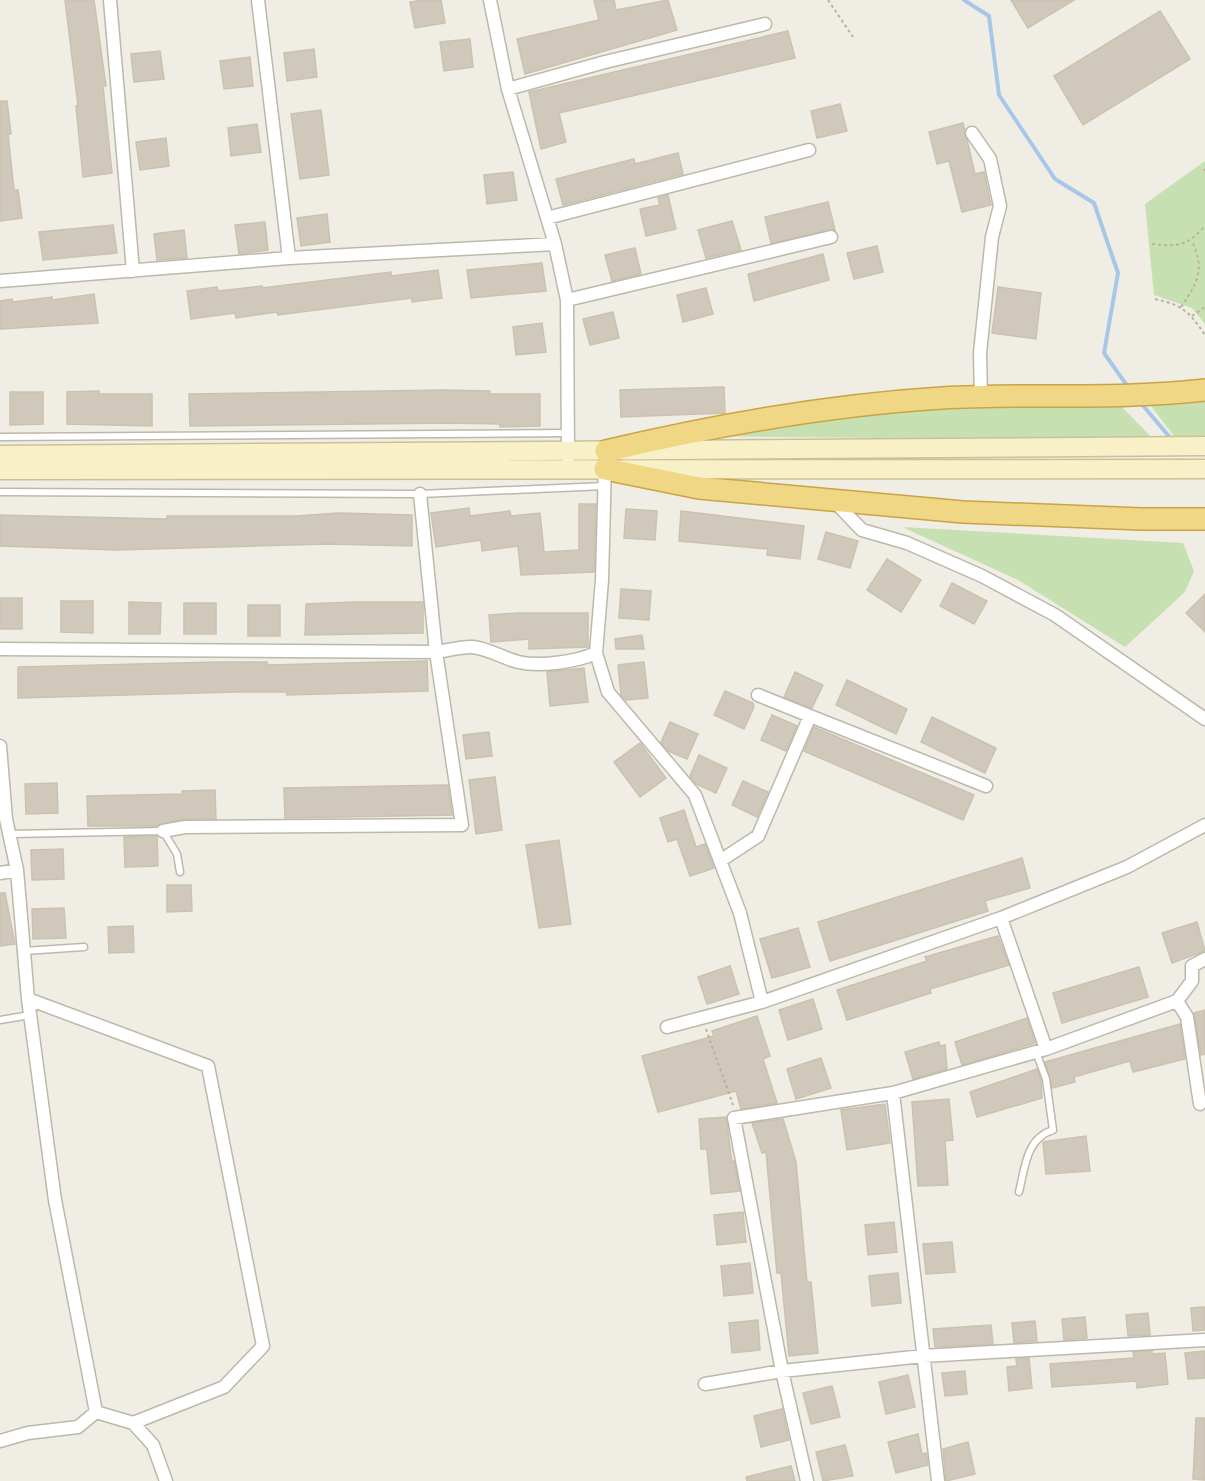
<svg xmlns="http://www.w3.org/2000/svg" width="1205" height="1481" font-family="Overpass,sans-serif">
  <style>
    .green { fill: #c7e0b1 }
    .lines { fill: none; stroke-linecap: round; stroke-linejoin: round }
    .stream { stroke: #a6c7e7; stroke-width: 4 }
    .building { fill: #d0c9bb; stroke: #cac2af; stroke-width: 1.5 }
    .service-casing { stroke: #bdb8ab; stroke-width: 9 }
    .minor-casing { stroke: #bdb8ab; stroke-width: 15 }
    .secondary-casing { stroke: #cbc198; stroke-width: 21 }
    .trunk-casing { stroke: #caa444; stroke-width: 24 }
    .path { stroke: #bab29b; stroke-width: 2; stroke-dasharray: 3 3; stroke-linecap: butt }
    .service { stroke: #fff; stroke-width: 6 }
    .minor { stroke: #fff; stroke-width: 12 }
    .secondary { stroke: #f8f0c6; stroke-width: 18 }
    .trunk { stroke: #f0d786; stroke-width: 21 }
  </style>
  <rect width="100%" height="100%" fill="#f0ede4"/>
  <path class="green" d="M1205,161v163l-13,-16 -38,-13 -9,-91z
    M1205,399v42h-27l-28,-36z
    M945,407h177l33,34 -460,-5z
    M902,527l281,16 11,28 -9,21 -60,55 -107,-67z"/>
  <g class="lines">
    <path class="stream" d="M964,0l25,16 10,79 56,84 39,24 24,70 -14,80 24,34
      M1140,402l32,38"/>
  </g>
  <path class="building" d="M65,0h29l12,86h-3l9,87 -29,4 -7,-71h2z
    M423,0h18l4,23 -30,5 -5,-26z
    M594,0h20l2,10 52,-10 9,30 -152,44 -8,-35 82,-19z
    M1011,0h63l-46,28z
    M1160,11l30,48 -107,66 -29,-49z
    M788,31l7,27 -236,55 7,29 -25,7 -12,-57z
    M470,39l3,28 -29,4 -4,-29z
    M314,49l3,28 -30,4 -3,-28z
    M160,51l4,28 -30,3 -3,-28z
    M250,57l3,29 -29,3 -4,-28z
    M0,101h7l4,33h-3l6,56h4l4,28 -22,3z
    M840,104l7,27 -30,7 -6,-27z
    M321,110l8,65 -29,4 -9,-65z
    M963,123l12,51 9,-2 7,33 -29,7 -13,-51 -12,3 -8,-32z
    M257,124l4,28 -30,4 -3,-28z
    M166,138l3,28 -29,4 -4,-28z
    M678,153l5,21 -120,31 -7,-26 78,-20 1,5z
    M513,172l4,28 -30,4 -3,-29z
    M668,195l8,34 -30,7 -6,-27 20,-4 -2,-7z
    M828,202l7,28 -64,13 -6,-26z
    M327,214l3,28 -29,4 -4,-28z
    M732,221l9,29 -35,8 -8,-28z
    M265,222l3,28 -29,4 -4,-29z
    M113,225l4,28 -74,7 -4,-28z
    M184,230l3,28 -30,2 -3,-26z
    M877,246l6,26 -29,7 -7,-26z
    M635,248l6,26 -29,7 -7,-26z
    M823,254l6,26 -75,21 -6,-27z
    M542,263l4,28 -75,7 -4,-28z
    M438,270l4,28 -30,4v-4l-134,17 -1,-3 -41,6 -1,-5 -44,6 -4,-28 30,-4 1,4 44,-5v2l129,-16v4z
    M998,287l43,6 -5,46 -44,-6z
    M706,288l7,26 -30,8 -6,-27z
    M94,294l4,29 -98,6v-28l12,-2 1,3 39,-5v3z
    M613,312l6,26 -29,7 -7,-26z
    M542,323l4,29 -30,3 -3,-28z
    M724,387l1,26 -104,4 -1,-27z
    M444,390l46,1v3h50v32l-40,1v-3l-50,-1 -260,3 -1,-32z
    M99,391v3h53v32l-85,-2v-32z
    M10,392h33v32l-33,1z
    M579,504h17l-2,68 -73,3 -3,-29 -36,5 -1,-11 -45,7 -5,-34 38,-5 1,8 40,-5 1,5 29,-3 4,39 35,-2z
    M626,509l31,2 -2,29 -31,-2z
    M681,511l123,15 -4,33 -33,-4 1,-6 -89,-8z
    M339,513l73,2v31l-84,-2 -212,6 -116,-4v-31l167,4v-3h129z
    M826,532l32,9 -8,27 -32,-9z
    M887,559l34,21 -20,32 -34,-22z
    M952,583l35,18 -13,23 -34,-18z
    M621,589l30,2 -2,29 -30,-2z
    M1205,594v38l-19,-19z
    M0,598h22v31h-22z
    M61,601h32v32l-32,-1z
    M129,602l32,1 -1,31h-31z
    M354,602h69v31l-118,2 1,-31z
    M184,603h32v31h-32z
    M248,605h32v31h-32z
    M519,613h69v34l-59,2v-10l-38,3 -2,-27z
    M642,635l2,14h-28l-1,-10z
    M427,661l1,30 -141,4v-3h-51l-218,6v-31l201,-5h48l1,3z
    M644,662l4,36 -22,2 -5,-5 -3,-30z
    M584,668l4,34 -38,4 -3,-34z
    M795,672l28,13 -11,23 -28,-11z
    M847,680l60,29 -11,25 -60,-29z
    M725,691l28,12 1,4 -10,22 -30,-14z
    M772,715l25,11 -11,25 -25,-11z
    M932,717l64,31 -11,25 -64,-31z
    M670,722l28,12 -11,25 -19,-8 -7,-9z
    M814,727l160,68 -11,25 -159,-69z
    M489,732l3,24 -26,3 -3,-24z
    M640,743l26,35 -26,19 -26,-35z
    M699,755l28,13 -11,25 -20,-9 -6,-8z
    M495,777l7,53 -26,4 -7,-54z
    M743,781l25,11 -11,25 -25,-12z
    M57,783l1,30 -32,1 -1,-30z
    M448,785l4,30 -167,3 -1,-30z
    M215,790l1,29h-32l-28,7h-68l-1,-30 95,-2v-3z
    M684,810l12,37 9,-3 9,24 -24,8 -13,-37 -9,3 -8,-24z
    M157,836l1,30 -33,1 -1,-30z
    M559,840l12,84 -32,4 -13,-83z
    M63,849l1,30 -32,1 -1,-30z
    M1022,858l8,30 -45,13 3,10 -158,50 -12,-39z
    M167,885h24l1,26 -25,1z
    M0,893h5l10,51 -15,2z
    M64,908l2,30 -33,1 -1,-30z
    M1197,922l8,29 -33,12 -10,-30z
    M133,926l1,26 -25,1 -1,-26z
    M798,928l12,39 -38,11 -12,-39z
    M998,936l11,29 -79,24 1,4 -84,27 -10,-30 90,-29 -2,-4z
    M730,966l9,28 -32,10 -9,-27z
    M1139,967l9,30 -86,26 -9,-30z
    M813,999l9,30 -34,11 -9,-30z
    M1205,1010v44l-4,1 -7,-42z
    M757,1016l13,40 -7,3 14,44 -36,6 -5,-18 -78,21 -16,-56 72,-20 -2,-5z
    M1027,1018l8,25 -73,22 -7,-23z
    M1180,1024l5,35 -52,13 -3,-11 -56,16 1,5 -23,6 -7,-26z
    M939,1042l1,4 5,-1 2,24 -34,10 -8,-27z
    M821,1058l10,30 -35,11 -9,-30z
    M1037,1069l4,11 1,18 -65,19 -7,-25z
    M949,1099l4,41 -8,1 3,44 -30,1 -6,-84z
    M885,1104l5,39 -43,7 -6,-40z
    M726,1117l6,45 2,-1 6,30 -29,3 -4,-45h-6l-2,-30z
    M783,1119l13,43 11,120h4l7,71 -29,3 -8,-83h-4l-11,-121 -4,1 -10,-30z
    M1086,1136l4,35 -44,3 -3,-32z
    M743,1212l3,30 -29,3 -3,-30z
    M894,1222l3,30 -29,3 -3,-30z
    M952,1242l3,30 -29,2 -3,-30z
    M750,1263l3,30 -29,3 -3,-30z
    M898,1273l3,30 -29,3 -3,-30z
    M1205,1307v23l-12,1 -2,-23z
    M1148,1313l2,22 -22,1 -2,-21z
    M1085,1317l2,21 -23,2 -2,-21z
    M758,1320l2,30 -28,3 -3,-30z
    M1035,1321l2,20 -23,2 -2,-20z
    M991,1325l2,19 -58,3 -2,-18z
    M1152,1351v3l13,-1 3,31 -31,4 -1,-7 -84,6 -2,-23 84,-6 -1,-6z
    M1205,1351v27l-17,1 -3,-26z
    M1029,1358l3,30 -23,3 -2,-24 10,-1 -1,-7z
    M965,1371l2,23 -22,2 -3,-23z
    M908,1375l7,32 -29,7 -7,-32z
    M832,1386l8,31 -29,7 -8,-31z
    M782,1409l7,31 -28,7 -7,-31z
    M1196,1418h9v62l-12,-1z
    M918,1434l4,20 4,-1 2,12 -32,8 -8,-31z
    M968,1442l7,32 -29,7 -3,-32z
    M845,1445l8,31 -30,5 -7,-29z
    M791,1466l4,15h-48l-1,-4z"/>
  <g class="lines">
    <defs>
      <path id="service" d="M0,437l567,-4
        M0,492l420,2 185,-8
        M10,834l153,-3 14,23 3,18
        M24,951l60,-4
        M0,1020l30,-5
        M1019,1192c6,-24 7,-54 34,-62l-7,-51 -10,-27"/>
      <path id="minor" d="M110,0l23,271
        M258,0l31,258
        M490,0l18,89 47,155 12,56 1,157
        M508,89l97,-27 160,-38
        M972,133l18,26 10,47 -8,31 -12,116 1,44
        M547,218l262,-68
        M0,281l289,-23 266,-14
        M567,300l264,-63
        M605,464l-3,116 -6,73 12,39 87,103 45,118 22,89
        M420,494l16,158c11,-1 25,-6 37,-5 16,2 30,11 45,15 22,5 58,0 78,-9
        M833,500l29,30 45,13 75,33 73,39 150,104
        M0,649l436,3 26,173 -277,2 -22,4
        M758,695l52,21
        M0,746l6,73 11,51 11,129 27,201 41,212 37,11 20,22 13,36
        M720,861l38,-25 52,-120 176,70
        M0,873l17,-3
        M1001,918l45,131
        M28,999l180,67 55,280 -39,41 -91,36
        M1177,1001l10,16 13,87
        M667,1027l95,-25 239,-84 126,-51 78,-42
        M893,1093l45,388
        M705,1384l77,-13 141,-15 282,-16
        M0,1441l28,-8 50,-6 18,-15
        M807,1481l-25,-110 -48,-253 159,-25 153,-44 131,-48 15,-20v-15l13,-7"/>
      <path id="secondary" d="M0,455l1205,-9
        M0,470l1205,-1"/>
      <path id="trunk" d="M606,451c110,-26 223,-46 336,-53 88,-5 176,2 263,-8
        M605,469l94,19 264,24 178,7h64"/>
    </defs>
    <use href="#service" class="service-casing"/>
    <use href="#minor" class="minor-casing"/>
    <use href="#secondary" class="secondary-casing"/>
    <use href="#trunk" class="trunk-casing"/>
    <path class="path" d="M828,0l25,37
      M1204,169l1,2
      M1152,244c26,3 35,2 53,-18
      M1155,299c27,6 34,12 50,36
      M1181,307c17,-25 24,-38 11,-66
      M1192,316l13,-9
      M706,1029l27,76"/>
    <use href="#service" class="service"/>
    <use href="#minor" class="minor"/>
    <use href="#secondary" class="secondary"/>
    <use href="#trunk" class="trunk"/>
  </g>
</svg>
